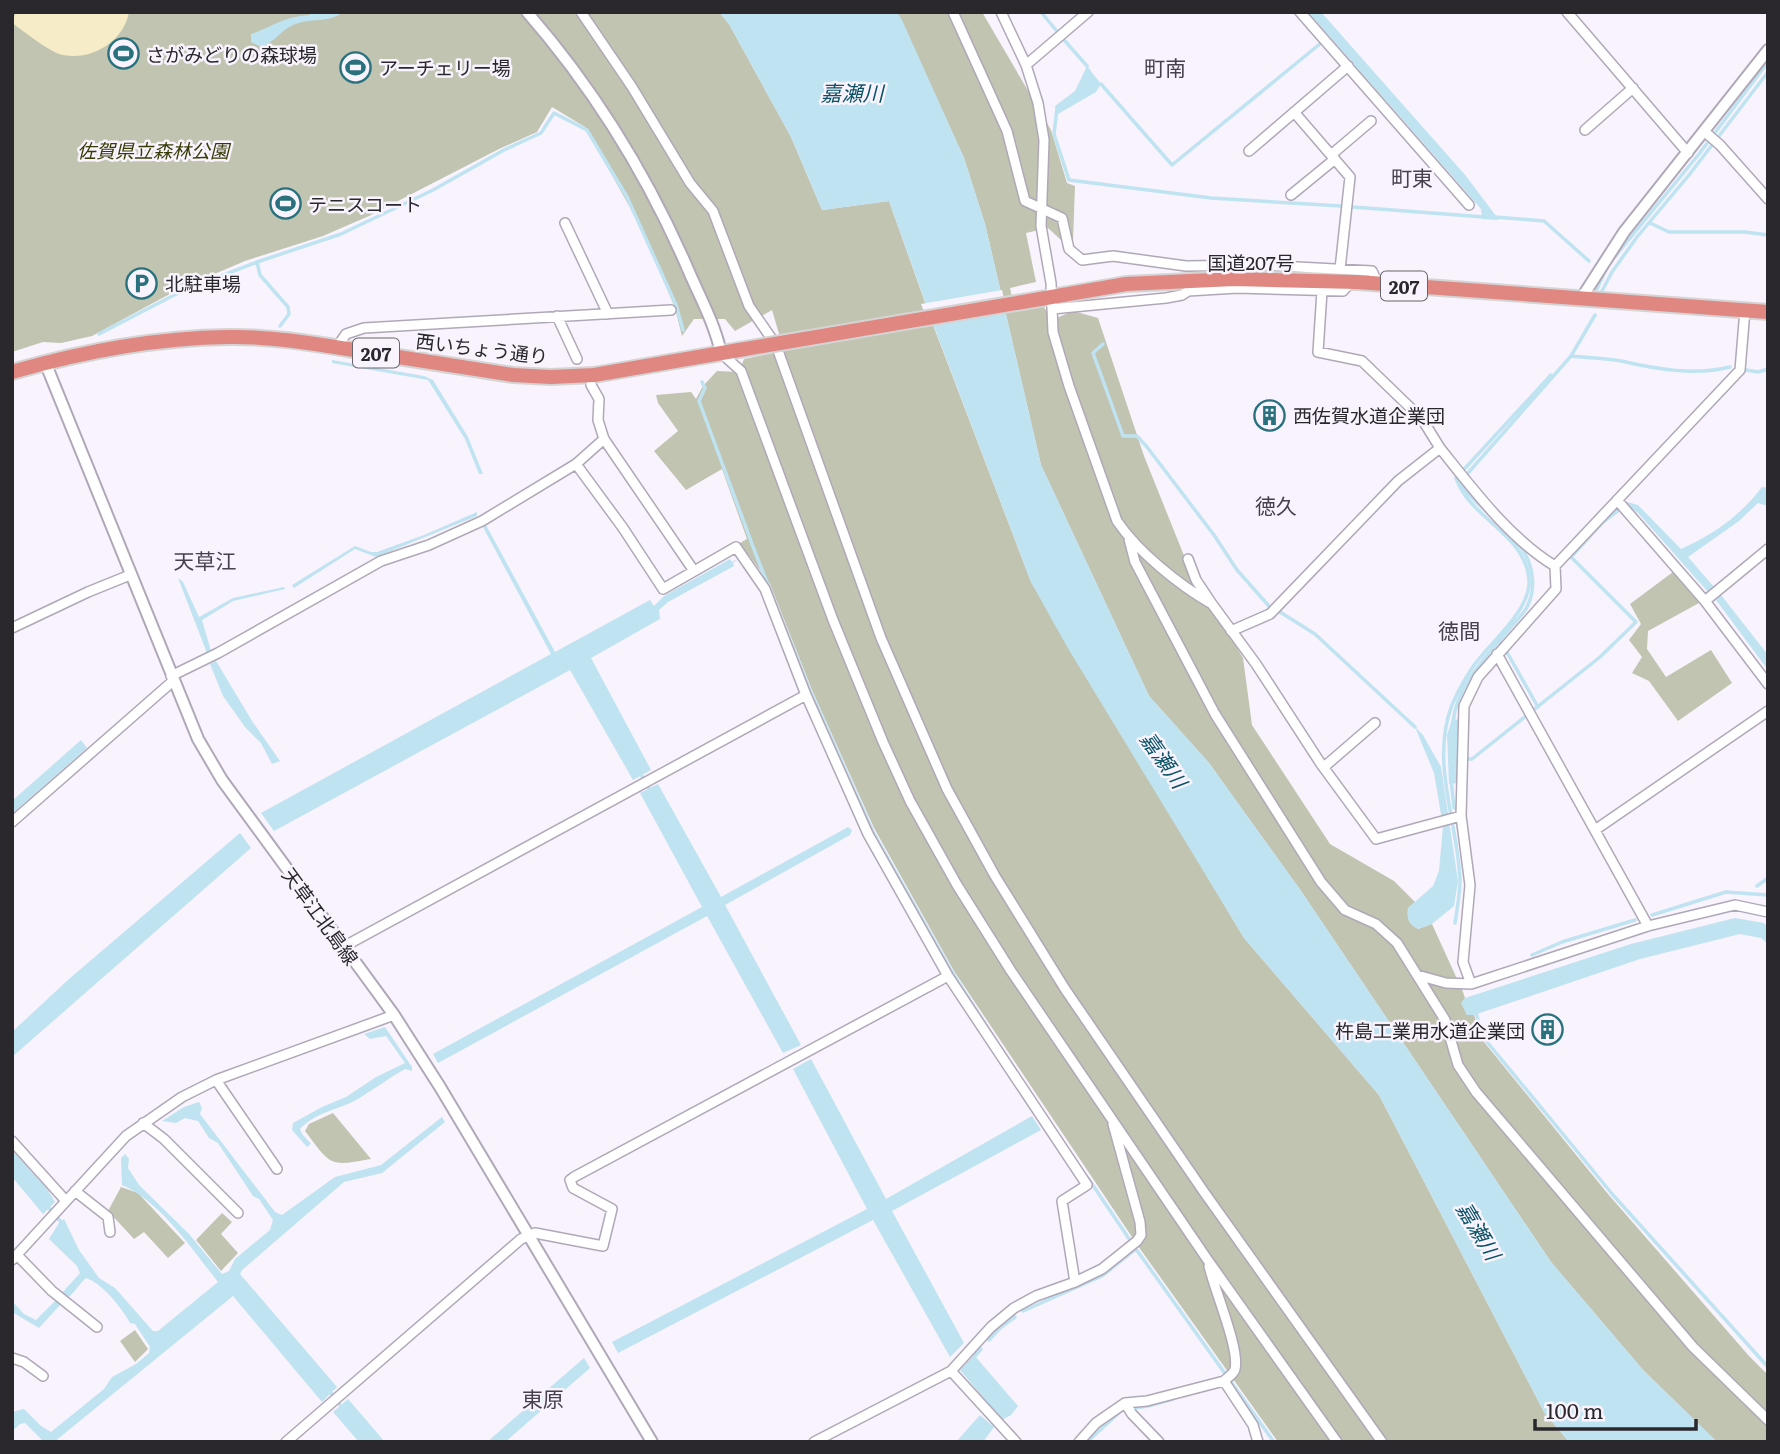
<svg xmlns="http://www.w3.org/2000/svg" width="1780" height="1454" font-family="Literata,'Noto Sans JP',serif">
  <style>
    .green { fill: #c1c4b1 }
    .sand { fill: #f6ecc7 }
    .water { fill: #bfe3f1 }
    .pier { fill: #f8f3fd }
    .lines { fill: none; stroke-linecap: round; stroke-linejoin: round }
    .stream { stroke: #bfe3f1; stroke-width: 3.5 }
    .minor-casing { stroke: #b0a8b7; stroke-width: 12 }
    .tertiary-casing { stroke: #b0a8b7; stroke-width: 14 }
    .trunk-casing { stroke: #d4d4d5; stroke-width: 18 }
    .minor { stroke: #fff; stroke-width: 9 }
    .tertiary { stroke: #fff; stroke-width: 10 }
    .trunk { stroke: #df8780; stroke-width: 14 }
    .trunk-bridge-casing { stroke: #d4d4d5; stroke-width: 18; stroke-linecap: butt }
    .trunk-bridge { stroke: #df8780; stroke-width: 14 }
    .labels { text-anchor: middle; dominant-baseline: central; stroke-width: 5; stroke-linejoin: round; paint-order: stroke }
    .shield { fill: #f8f3fd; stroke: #68646b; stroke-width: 2 }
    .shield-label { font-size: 18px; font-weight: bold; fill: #2a272d }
    .poi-label { font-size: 19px; fill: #2a272d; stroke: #f8f3fd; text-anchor: start }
    .park-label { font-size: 19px; font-style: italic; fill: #373c06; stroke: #f8f3fd }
    .street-label { font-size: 19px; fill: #2a272d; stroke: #f8f3fd }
    .neighbourhood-label { font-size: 21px; fill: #47404d; stroke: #f8f3fd }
    .water-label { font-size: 21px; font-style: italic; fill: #0b5266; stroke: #f8f3fd }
  </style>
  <rect width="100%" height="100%" fill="#f8f3fd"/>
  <path class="green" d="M12,12h707l10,12 62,113 31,73 67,-9 44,124 98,257 213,356 135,157 165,317 25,30h-291l-140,-196 -184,-275 -80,-143 -62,-138 -42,-106 -30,-41 7,-4 -25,-70 -36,21 -32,-39 24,-20 -20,-28 -2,-8 35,-3 5,7 7,-13 14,-15 22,1 5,-13 40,-8 -12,-41 -37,21 -10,-12h-31l-12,17 -7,-28 -33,-79 -57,-102 -33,-20 -15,25 -38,17 -130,67 -46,20 -78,25 -66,28 -87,47 -31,7 -18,-1 -31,10z
    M897,12h85l69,118 16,53 8,3 -2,54h-12l-13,-12 -22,5 10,49 -26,6 5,23 29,-4 8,13 21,-9 25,7 46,138 43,107 56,95 9,67 78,119 64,37 21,21 -7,6c-1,11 0,15 10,21l14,-5 31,68 2,6 -3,5 5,12h7l10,27 124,152 141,162 19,19v67h-51l-74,-72 -92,-108 -250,-371 -92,-128 -60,-67 -108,-231 -56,-241 -21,-66z
    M1673,572l26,31 -51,28 -1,18 19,28 45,-27 21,33 -54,38 -29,-40 -17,-8 10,-16 -13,-17 12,-16 -11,-20z
    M333,1113l38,46c-43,8 -40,6 -66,-28l4,-7z
    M121,1187l17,6 47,50 -17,15 -24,-26 -10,7 -26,-28z
    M222,1213l10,9 -11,12 17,19 -17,18 -25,-31z
    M135,1330l13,19 -13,13 -15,-21z"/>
  <path class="sand" d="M16,12h113c-5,29 -37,49 -66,43 -14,-3 -38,-23 -51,-32z"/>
  <path class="water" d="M313,12h30c-15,12 -32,5 -50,13 -13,6 -18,17 -32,22l-10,-5v-8c23,-8 32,-17 58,-19z
    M719,12h178l5,8 62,138 21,66 56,241 108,231 60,67 92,128 250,371 92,108 74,72h-148l-25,-30 -165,-317 -135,-157 -178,-293 -35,-63 -98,-258 -44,-123 -67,9 -31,-73 -62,-113z
    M1308,12h13l145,164 33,44 -17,-1 -1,-10z
    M1087,66l14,18 -5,8 -38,22 -3,-8 20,-15z
    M332,360l92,16 9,4 35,57 15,37h-4l-14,-35 -37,-59 -96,-17z
    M1762,487l6,1v18l-10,-3 -19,18 -51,36 26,30 -6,5 -70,-79 -11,-8v-3l11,3 43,44c33,-15 59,-33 81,-62z
    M477,512v4l-101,41 -21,-8 -61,39 -2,-3 63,-39 16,6h6l47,-17z
    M486,525l69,127 95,-52 4,6 10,-10 66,-37 2,3 6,-3 -5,4 1,3 -66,36 -9,8 1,9 -69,39 60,112 -18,10 -63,-110 -296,161 -13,-18 290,-159 -68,-127z
    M178,578l5,4 16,35 34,-19 51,-11 1,2 -52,12 -31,19 9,31 -4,2z
    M1721,595l47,60v15l-52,-70z
    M216,661l36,60 28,40 -8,3 -11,-21 -16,-16 -22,-31 -13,-32z
    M1452,719l8,1 -2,63 -9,1 -2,-49z
    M1415,727l8,8 18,32 17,114 -4,25 -22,18 -14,5c-10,-6 -11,-10 -10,-21l25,-22 6,-15 4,-45 -9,-53z
    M81,740l6,8 -75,66v-13z
    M658,784l63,113 127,-70 4,3 -2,5 -125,70 76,140 -18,8 -76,-137 -269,147 -5,-9 269,-147 -62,-114z
    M240,833l11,15 -239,209v-25l57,-53z
    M1735,918l29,5 4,4v17l-7,-6 -21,-4 -100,25 -166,56h-7l-6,-12 4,-5 166,-54z
    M385,1027l27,40v4l-7,-2c-16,9 -31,20 -47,30 -19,11 -41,12 -58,30l2,5 9,10 -4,3 -15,-17 1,-7 29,-16 24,-10 30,-20 29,-14 -19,-27 -16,3 -6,-5z
    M811,1059l75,140 146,-83 9,14 -149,81 72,132 -14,14 -77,-137 -255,133 -6,-11 255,-133 -74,-140z
    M199,1102l3,6 -2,6 75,98 7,3 53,-38 46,-12 61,-48 3,5 -63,51 -38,9 -102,88 -2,4 97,113 -15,15 -89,-106 -179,146h-10l-19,-19 -5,1 -8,7v-19l12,-3 17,17 10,6 53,-43 8,-12 24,-13 13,-11 1,-6 -15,-23 -5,-1c-8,-15 -28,-40 -44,-45 -8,7 -11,15 -20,21l-5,-5 19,-21 -3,-7 -28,-27 10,-16 5,-4 15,31 20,28 16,10 38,43h5l60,-49c-26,-33 -58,-81 -96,-97l-1,-27 4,-4 4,5 -1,9 11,17 50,49 33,40 7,-3 6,-12 35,-29 3,-10 -14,-21 -6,-3 -35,-53 -9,-5 -11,-17 -13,-3 -9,5 -14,-2 22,-14z
    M12,1150l36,40 7,12 -12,12 -31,-37z
    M56,1300l5,4 -22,24 -27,-16v-11l12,13 12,6z
    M974,1355l44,51 -7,9 -9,5 -42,-50z
    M584,1358l6,10 -85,74h-18z
    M348,1399l37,43h-26l-26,-30z
    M980,1415l14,12 -11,15h-27z"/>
  <path class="pier" d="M1002,290l5,22 -78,13 -8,-21z"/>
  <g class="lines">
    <path class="stream" d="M1041,12l15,18
      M1065,41l22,25
      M1101,84l71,81 149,-122
      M1057,108l-3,26 15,46 142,18 130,8
      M1353,207l131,10
      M1495,217l49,4 45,40
      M1650,223l19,9h76l23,3
      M1612,260l87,-106 69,-92
      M257,262l3,13 28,32 1,7 -9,12
      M1597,289l9,-20
      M1602,291l10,-19 25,-35 52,-62 79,-103
      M99,334l81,-42 77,-30 84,-28 92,-44 71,-40 37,-17 13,-20 33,17 40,67 49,108 7,25
      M1103,344l-10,9 30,83h14l10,11 67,88 23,35 32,36
      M1571,356c17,2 34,2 50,5 35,8 74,15 109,6
      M1746,370l12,2 10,-3
      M702,382l3,6 -6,13 56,151 54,136 64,144 79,140 40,63
      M1494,519l-30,-29 -3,-9 110,-125 24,-41
      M1280,612l35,22 100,93
      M1500,640l38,67
      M1453,722c4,-38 35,-67 59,-96 5,-6 13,-14 16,-21 10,-23 3,-49 -14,-65
      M1462,759h10l128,-102 36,-35 -65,-65 32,-35 24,-18
      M639,771l12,21
      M1451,779l3,29
      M1757,886l11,-8
      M1652,915l74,-23 42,3
      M1455,923c2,-14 5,-29 5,-43 -2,-57 -30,-118 -8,-175 5,-12 13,-26 20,-37 17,-25 59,-57 57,-88 -3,-46 -60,-62 -73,-102l95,-103
      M1532,955l30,-13 73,-22
      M1475,1009l8,28 130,158 155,172
      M1088,1178l48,71 138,193
      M49,1208l12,14
      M1023,1311l79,-35 34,-27
      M989,1340l11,-12 15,-11
      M975,1356l6,-7
      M331,1393l9,12
      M1135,1408l13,-2 25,-7
      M1087,1442l34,-31"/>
    <defs>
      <path id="minor" d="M581,12l51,75 58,96 23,28 36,95 27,39 105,293 66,151 48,87 70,113 139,203 178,250
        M953,12l54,119 18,70 37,17 7,31 13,11 31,-4 73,10 77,-1 109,6 6,13
        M1001,12l25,53 12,38 6,37 -3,86 10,57 2,49 16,54 48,135c21,31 62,64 95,83
        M1300,12l169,193
        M1567,12l121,141
        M1026,65l62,-53
        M1294,112l56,65 -10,92
        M1585,130l48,-42
        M1705,132l15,13 48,54
        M1249,151l99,-85
        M1331,155l40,-34
        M1291,195l44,-36
        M565,223l43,91
        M1322,291l-4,61 44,9 60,58 18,29
        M1052,309l114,-11 16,-3 6,-4 49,-3 106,3 8,-9
        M1745,310l-5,60 -185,196 1,23 -78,88 -14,29 -3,110 9,69 -7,77 8,22 177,-58 87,-21 33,7
        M557,316l20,43
        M337,347l9,-13 18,-6 307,-18
        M721,353l20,18 92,249 50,122 27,59 47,84 54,86 196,288 130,183
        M604,439l90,132
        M576,464l47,64 40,61 73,-42 29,42 41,106 62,139 80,142 139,209 -25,16 13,81
        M1617,500l88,101
        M1129,539l6,23 80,152 106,168 24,28 31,14 21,19 48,77 13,45 18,27 217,255 75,73
        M1768,549l-63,52 63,83
        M1188,559l8,21 16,24 44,60 65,100 55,75 85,-23
        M12,628l76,-36 42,-17
        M1231,631l39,-17 128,-133 42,-33c32,40 70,91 115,118
        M1497,654l151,272
        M171,676l47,-23 163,-92 48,-16 53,-24 94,-57 28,-25 -6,-19 1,-21 -8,-14
        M1324,767l51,-44
        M12,822l161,-141
        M1595,830l173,-119
        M343,947l463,-252
        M1417,975l29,8 25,1
        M216,1080l61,89
        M143,1123l21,16 74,74
        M12,1141l54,60
        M75,1191l33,26 2,15
        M17,1255l35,36 45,36
        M12,1260l114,-124 56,-39 34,-17 178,-65
        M12,1358l12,4 19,14
        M951,1371l65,71
        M1224,1381l29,44 5,17
        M1125,1403l7,11 27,28
        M286,1442l235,-203 14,-6 68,13 9,-37 -39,-21 -3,-8 4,-3 374,-201
        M814,1442l137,-71 40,-44 23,-19 22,-12 39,-14 27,-13 35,-28 4,-6 -1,-13 -27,-98
        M1079,1442l17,-19 29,-20 22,-2 77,-20c4,-4 10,-7 11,-12 5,-20 -21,-80 -26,-103"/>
      <path id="tertiary" d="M527,12c68,78 122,166 163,262 11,25 25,51 31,79
        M1581,299l43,-67 144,-182
        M45,362l153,377 24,41 172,235 46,72 212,355"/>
      <path id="trunk" d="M1040,299l86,-15 108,-5 123,3 411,30
        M12,372c69,-20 144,-34 216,-35 44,-1 89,7 132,14 51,8 102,16 153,24l38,2 43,-2 145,-25"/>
    </defs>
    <use href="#minor" class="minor-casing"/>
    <use href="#tertiary" class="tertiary-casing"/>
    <use href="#trunk" class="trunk-casing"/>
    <use href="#minor" class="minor"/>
    <use href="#tertiary" class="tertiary"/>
    <use href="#trunk" class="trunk"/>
    <defs>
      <path id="trunk-bridge" d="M739,350l301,-51"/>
    </defs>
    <use href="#trunk-bridge" class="trunk-bridge-casing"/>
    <use href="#trunk-bridge" class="trunk-bridge"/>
  </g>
  <defs>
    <symbol id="stadium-ring" viewBox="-11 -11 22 22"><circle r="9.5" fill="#f8f3fd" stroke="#2a717e" stroke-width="1.5"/><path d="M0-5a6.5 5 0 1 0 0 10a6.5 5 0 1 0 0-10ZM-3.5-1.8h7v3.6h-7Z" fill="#2a717e"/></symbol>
    <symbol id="parking-ring" viewBox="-11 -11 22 22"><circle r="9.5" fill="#f8f3fd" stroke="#2a717e" stroke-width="1.5"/><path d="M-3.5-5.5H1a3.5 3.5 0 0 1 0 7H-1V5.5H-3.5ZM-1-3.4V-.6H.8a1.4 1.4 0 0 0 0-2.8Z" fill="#2a717e"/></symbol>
    <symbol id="building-ring" viewBox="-11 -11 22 22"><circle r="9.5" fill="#f8f3fd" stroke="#2a717e" stroke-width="1.5"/><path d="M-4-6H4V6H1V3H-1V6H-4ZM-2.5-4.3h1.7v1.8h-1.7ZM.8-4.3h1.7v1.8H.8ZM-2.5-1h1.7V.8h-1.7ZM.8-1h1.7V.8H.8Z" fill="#2a717e"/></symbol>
  </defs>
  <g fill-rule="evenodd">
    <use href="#stadium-ring" x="106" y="36" width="35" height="35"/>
    <use href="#stadium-ring" x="338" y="50" width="35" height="35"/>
    <use href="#stadium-ring" x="268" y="186" width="35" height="35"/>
    <use href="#parking-ring" x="124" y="266" width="35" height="35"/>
    <use href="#building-ring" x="1252" y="398" width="35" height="35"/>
    <use href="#building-ring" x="1530" y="1012" width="35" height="35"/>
  </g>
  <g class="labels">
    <g class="shield">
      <rect x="1381" y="271.5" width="46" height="29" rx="5"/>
      <rect x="353" y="338.5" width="46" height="29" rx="5"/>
    </g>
    <g class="shield-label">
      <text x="1404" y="286">207</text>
      <text x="376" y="353">207</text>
    </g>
    <g class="poi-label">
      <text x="146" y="54">さがみどりの森球場</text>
      <text x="379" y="67">アーチェリー場</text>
      <text x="308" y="204">テニスコート</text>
      <text x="165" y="283">北駐車場</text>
      <text x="1293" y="415">西佐賀水道企業団</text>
      <text x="1525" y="1030" text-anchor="end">杵島工業用水道企業団</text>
    </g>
    <g class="park-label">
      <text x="153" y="150">佐賀県立森林公園</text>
    </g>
    <g class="street-label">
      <text x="1251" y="262">国道207号</text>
      <text transform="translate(482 348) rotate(7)">西いちょう通り</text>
      <text transform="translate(321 916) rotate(54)">天草江北島線</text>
    </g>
    <g class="neighbourhood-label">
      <text x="1165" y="66">町南</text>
      <text x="1412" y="176">町東</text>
      <text x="1276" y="504">徳久</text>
      <text x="205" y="559">天草江</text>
      <text x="1459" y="629">徳間</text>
      <text x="543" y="1397">東原</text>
    </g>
    <g class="water-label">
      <text x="852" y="91">嘉瀬川</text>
      <text transform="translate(1165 759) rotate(55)">嘉瀬川</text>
      <text transform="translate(1480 1230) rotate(59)">嘉瀬川</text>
    </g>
  </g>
  <rect width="1780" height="1454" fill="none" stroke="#2a272d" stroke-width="28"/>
  <path d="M1535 1419v10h161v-10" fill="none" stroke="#2a272d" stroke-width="3.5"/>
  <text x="1546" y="1419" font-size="21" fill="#2a272d" stroke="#f8f3fd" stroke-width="5" paint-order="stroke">100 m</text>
</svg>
